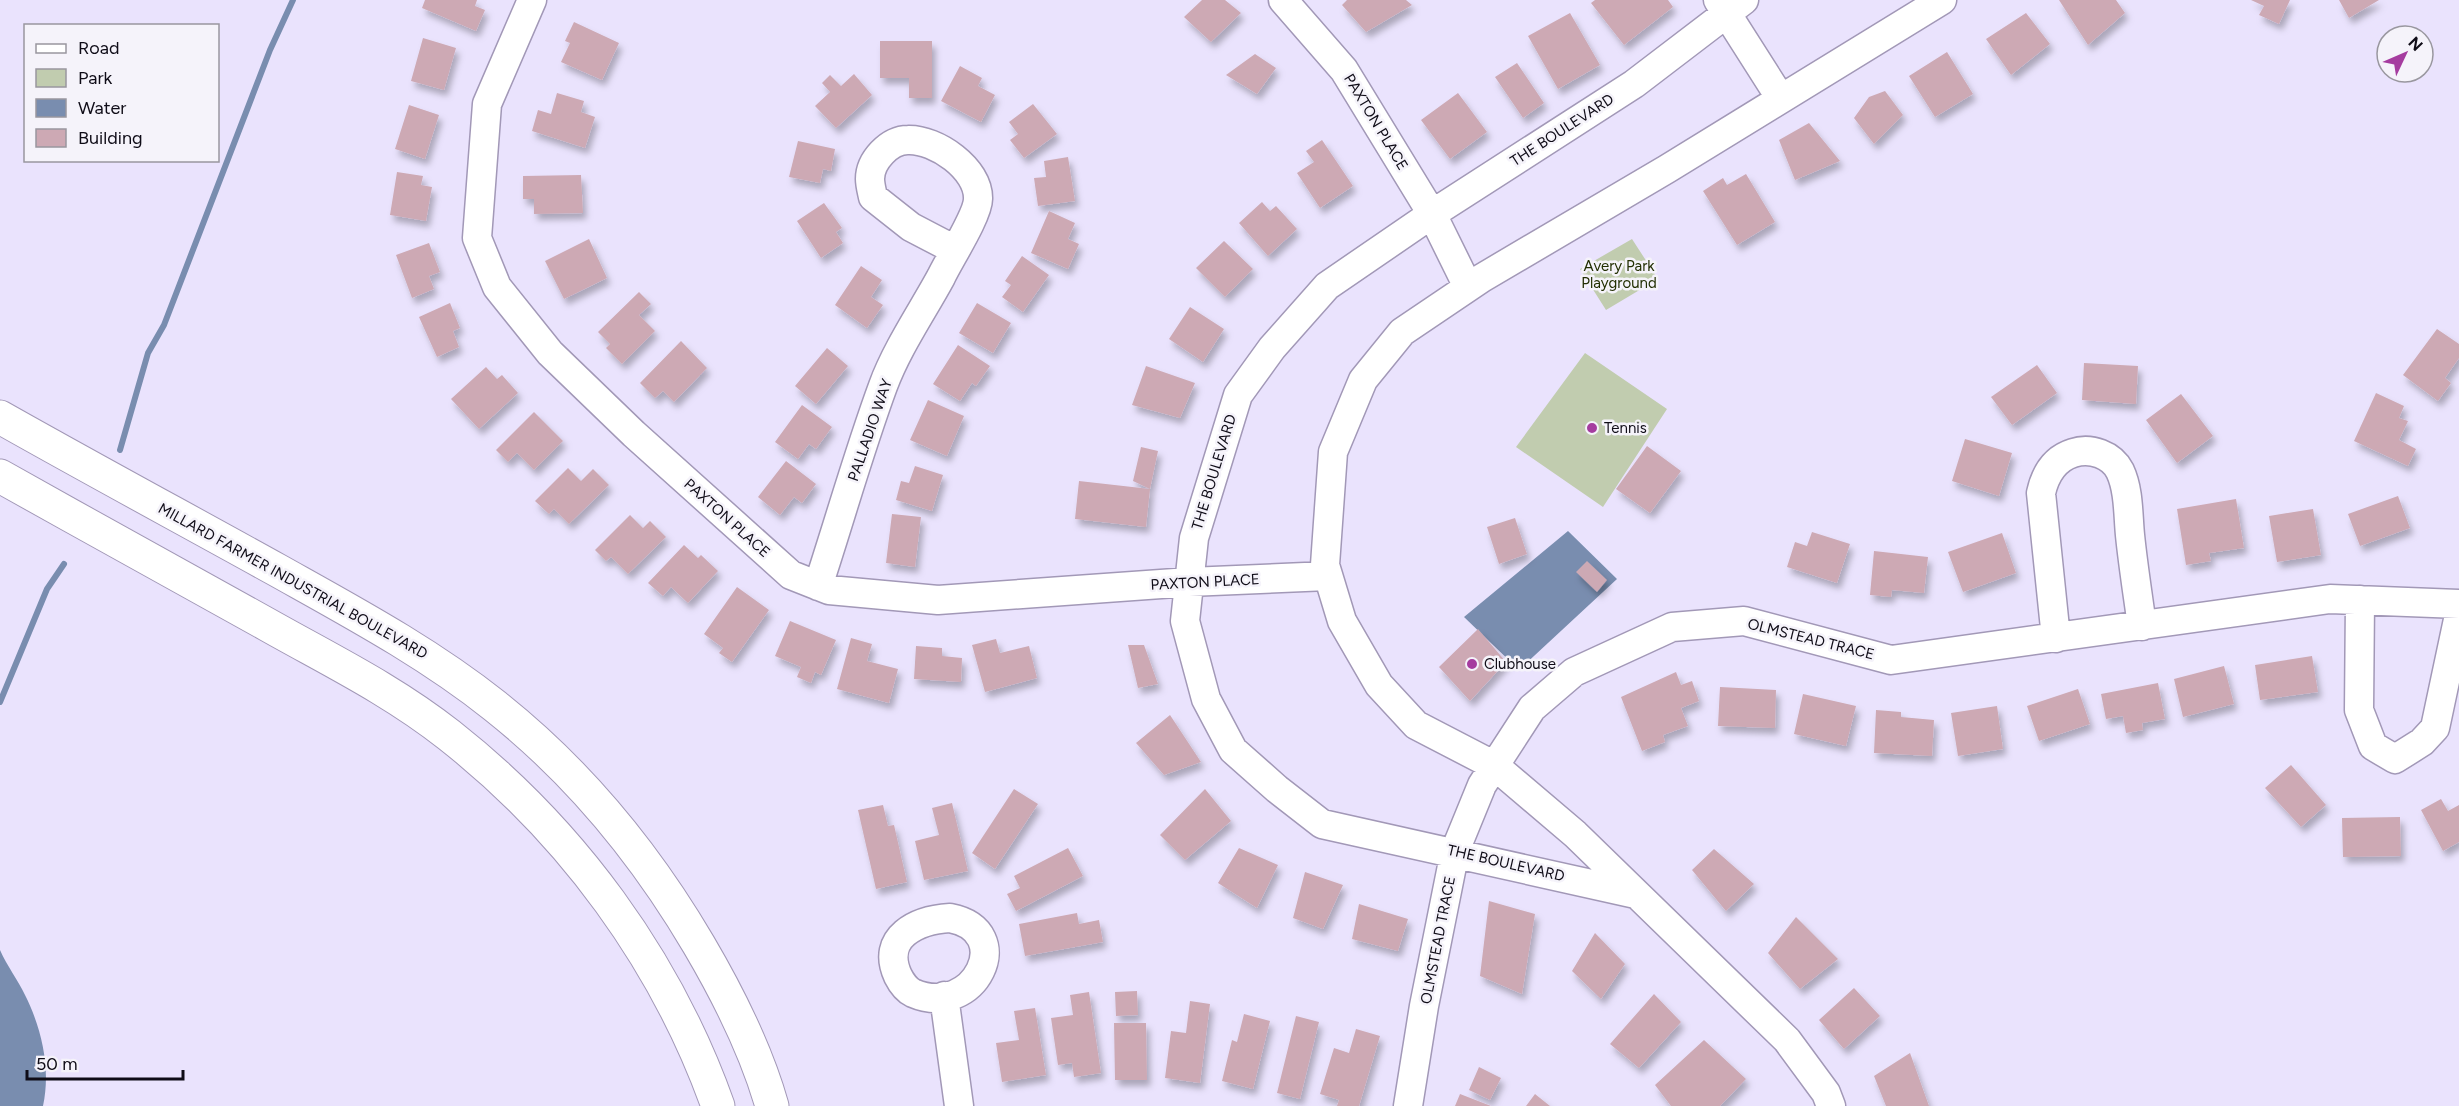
<svg xmlns="http://www.w3.org/2000/svg" width="2459" height="1106" font-family="Figtree,sans-serif">
  <style>
    .green { fill: #c1ccaf }
    .water { fill: #798daf }
    .lines { fill: none; stroke-linecap: round; stroke-linejoin: round }
    .stream { stroke: #798daf; stroke-width: 6 }
    .building { fill: #cda9b4; filter: url(#shadow) }
    .minor-casing { stroke: #a298b7; stroke-width: 31 }
    .major-casing { stroke: #a298b7; stroke-width: 35 }
    .minor { stroke: #fff; stroke-width: 28 }
    .major { stroke: #fff; stroke-width: 33 }
    .poi-dot { fill: #a53c9f; stroke: #f5f3fa; stroke-width: 2 }
    .labels { text-anchor: middle; dominant-baseline: central; stroke-width: 5; stroke-linejoin: round; paint-order: stroke }
    .street-label { font-size: 15px; fill: #0f0c17; stroke: #f5f3fa }
    .park-label { font-size: 15px; fill: #222f02; stroke: #f5f3fa }
    .poi-label { font-size: 15px; fill: #0f0c17; stroke: #f5f3fa; text-anchor: start }
  </style>
  <defs>
    <filter id="shadow"><feDropShadow dx="3.5" dy="6" stdDeviation="3" flood-color="#0004"/></filter>
  </defs>
  <rect width="100%" height="100%" fill="#eae3fd"/>
  <path class="green" d="M1632,239l26,40 -52,31 -26,-41z
    M1585,353l82,56 -64,98 -87,-60z"/>
  <path class="water" d="M1568,531l49,48 -98,91 -55,-53z
    M0,950c7,16 18,30 25,45 17,34 26,74 18,111h-43z"/>
  <g class="lines">
    <path class="stream" d="M120,450l28,-97 16,-28 106,-275 23,-50
      M0,702l47,-113 17,-25"/>
  </g>
  <path class="building" d="M425,0h52l-2,6 10,4 -9,21 -54,-23z
    M1202,0h23l16,13 -30,29 -27,-25z
    M1347,0h59l6,5 -46,27 -24,-27z
    M1595,0h73l5,7 -49,38 -33,-42z
    M2059,0h57l9,13 -37,32z
    M2251,0h39l-11,24 -20,-9 5,-9z
    M2339,0h40l-30,18z
    M1570,13l30,52 -42,24 -30,-53z
    M2026,13l24,31 -39,31 -25,-36z
    M574,22l45,21 -17,37 -41,-18 9,-19 -5,-2z
    M423,38l33,10 -12,42 -33,-9z
    M880,41h52v57h-23v-20h-29z
    M1947,52l26,42 -38,23 -26,-41z
    M1255,54l21,14 -19,26 -31,-19z
    M1517,63l27,40 -21,15 -28,-41z
    M960,66l22,12 -4,8 17,9 -14,27 -40,-21z
    M854,74l18,21 -36,33 -21,-22 15,-14 -8,-9 8,-8 11,11z
    M1885,91l18,24 -29,29 -20,-26 15,-21z
    M557,93l27,8 -3,11 14,5 -10,31 -53,-17 6,-21 13,4z
    M1458,93l29,39 -37,27 -29,-39z
    M1033,104l24,30 -33,24 -14,-18 8,-6 -9,-12z
    M409,105l30,10 -14,44 -30,-10z
    M1809,123l31,38 -45,19 -16,-40z
    M1322,140l31,46 -33,22 -23,-35 17,-11 -8,-11z
    M798,141l37,8 -4,22 -8,-2 -3,14 -31,-6z
    M1068,157l7,44 -37,5 -4,-28 12,-1 -2,-16z
    M397,172l26,4 -2,9 11,2 -6,34 -36,-6z
    M1746,174l29,48 -38,23 -34,-54 20,-13 4,7z
    M581,175l2,38 -49,1v-15h-11v-23z
    M1262,202l8,9 6,-5 21,23 -29,27 -29,-33z
    M824,203l18,25 -6,4 7,11 -22,15 -24,-37z
    M1049,211l26,12 -7,16 11,5 -11,25 -37,-16z
    M589,239l18,39 -43,21 -19,-38z
    M1224,241l29,28 -28,28 -29,-29z
    M429,243l11,29 -11,4 5,13 -22,9 -16,-43z
    M1022,256l27,19 -26,37 -21,-15 9,-12 -6,-4z
    M861,266l21,14 -11,17 12,8 -16,23 -32,-23z
    M639,292l12,12 -12,11 16,16 -33,33 -16,-16 4,-4 -12,-12z
    M450,303l10,25 -7,3 6,16 -22,10 -18,-40z
    M977,303l34,20 -18,30 -34,-20z
    M1190,307l34,22 -21,33 -34,-23z
    M2437,329l22,15v14l-14,20 6,5 -13,18 -35,-26z
    M681,341l26,27 -33,34 -11,-11 -8,7 -15,-15z
    M958,345l32,21 -14,20 -4,-3 -12,18 -27,-17z
    M827,348l21,18 -32,38 -21,-18z
    M2084,363l54,3 -2,38 -54,-4z
    M2037,365l20,28 -45,32 -21,-28z
    M1146,366l49,17 -15,35 -48,-13z
    M486,367l11,12 5,-4 16,18 -39,36 -28,-30z
    M2376,393l28,13 -5,12 9,3 -9,19 17,9 -8,17 -54,-25z
    M2181,394l32,42 -36,27 -31,-43z
    M928,400l36,16 -17,40 -37,-16z
    M802,405l30,22 -16,22 -7,-5 -11,15 -23,-17z
    M534,412l29,29 -29,29 -17,-17 -9,9 -12,-12z
    M1965,439l47,14 -13,43 -47,-15z
    M1647,446l34,25 -31,42 -34,-24z
    M1141,447l17,4 -8,38 -17,-8z
    M786,461l30,23 -14,19 -8,-6 -14,18 -22,-18z
    M915,466l28,9 -11,36 -36,-11 5,-19 8,2z
    M568,468l13,13 12,-12 16,16 -40,39 -15,-15 -5,5 -14,-13z
    M1079,481l71,8 -4,38 -71,-8z
    M2398,496l12,32 -50,18 -12,-32z
    M2236,499l8,49 -35,5 2,8 -25,4 -9,-56z
    M2313,509l8,46 -44,7 -8,-46z
    M892,514l29,3 -6,50 -29,-4z
    M630,515l13,13 7,-7 16,16 -38,37 -17,-17 -5,4 -11,-11z
    M1515,518l12,36 -28,10 -12,-37z
    M1812,532l38,12 -13,39 -50,-16 8,-25 12,4z
    M2002,533l14,40 -53,19 -15,-40z
    M684,545l14,13 3,-3 17,16 -30,32 -17,-16 -8,9 -15,-13z
    M1874,551l54,6 -4,36 -32,-3 -1,7 -21,-2z
    M1587,561l20,19 -10,12 -21,-20z
    M737,587l32,23 -37,52 -13,-9 4,-5 -19,-14z
    M790,621l46,19 -15,35 -6,-3 -4,11 -14,-6 4,-10 -26,-11z
    M1478,629l28,33 -36,39 -31,-34z
    M851,638l21,6 -5,17 31,8 -9,34 -52,-14z
    M996,639l4,14 29,-7 8,32 -52,14 -13,-47z
    M1128,645h16l14,39 -20,4z
    M916,646l26,2v8l20,2 -1,24 -47,-3z
    M2312,656l6,36 -58,8 -5,-35z
    M2224,666l10,38 -51,13 -9,-38z
    M1676,672l5,13 11,-4 7,20 -18,7 7,18 -25,9 2,7 -23,9 -21,-54z
    M2158,683l7,36 -23,4 1,7 -17,3 -3,-17 -17,3 -5,-25z
    M1720,687l56,3 -1,38 -57,-2z
    M2078,689l12,35 -51,17 -12,-35z
    M1803,694l53,12 -10,40 -52,-12z
    M1997,706l6,43 -45,7 -7,-43z
    M1876,710l25,2v5l33,3 -2,36 -58,-3z
    M1170,715l31,47 -37,13 -28,-32z
    M2291,765l35,40 -25,22 -36,-39z
    M1014,789l24,15 -43,65 -23,-16z
    M1205,789l26,32 -46,39 -25,-25z
    M2441,799l7,12 11,-6v37l-16,9 -22,-41z
    M952,803l16,68 -44,9 -9,-39 24,-6 -7,-27z
    M883,805l5,21 6,-1 13,57 -31,7 -18,-79z
    M2400,817l1,39 -58,1 -1,-39z
    M1068,848l15,28 -67,35 -9,-17 13,-6 -6,-12z
    M1239,848l39,17 -21,43 -39,-25z
    M1714,849l40,35 -28,27 -34,-41z
    M1305,872l38,13 -20,44 -30,-11z
    M1489,901l46,13 -13,80 -42,-18z
    M1359,904l49,15 -10,32 -46,-12z
    M1077,913l2,11 20,-4 4,22 -78,14 -6,-32z
    M1796,917l42,42 -38,30 -32,-36z
    M1595,933l30,31 -24,35 -29,-28z
    M1854,988l26,28 -36,33 -25,-29z
    M1137,991l1,24 -22,1 -1,-24z
    M1089,992l12,81 -27,4 -2,-14 -14,2 -7,-47 22,-3 -3,-20z
    M1654,994l27,28 -42,46 -29,-24z
    M1190,1001l20,3 -10,79 -35,-5 6,-47 15,2z
    M1035,1008l11,67 -44,7 -6,-39 23,-3 -5,-29z
    M1244,1014l26,7 -17,68 -31,-8 10,-41 5,2z
    M1296,1016l23,6 -19,77 -23,-6z
    M1114,1023h32l1,57h-32z
    M1356,1029l24,7 -21,70h-22l2,-6 -19,-6 14,-46 15,5z
    M1704,1040l42,39 -26,27h-49l-16,-21z
    M1910,1053l19,53h-43l-12,-30z
    M1479,1067l22,11 -11,22 -21,-10z
    M1460,1094l31,12h-36z
    M1535,1094l15,12h-24z"/>
  <g class="lines">
    <defs>
      <path id="minor" d="M532,0l-45,104 -10,134 20,49 53,66 84,81 157,141 38,15 109,10 251,-18 139,-6
        M1283,0l61,70 88,144 36,73
        M1718,0l63,99
        M818,586c22,-67 41,-135 65,-200 14,-38 39,-74 58,-109 8,-17 37,-62 37,-78 1,-30 -42,-60 -70,-59 -19,0 -38,21 -38,39 0,6 2,13 3,18l38,30 44,23
        M2360,600l-1,110 14,36 22,13 27,-17 13,-14 24,-113
        M2056,638l-15,-145c4,-18 13,-34 32,-40 18,-6 39,2 47,18 9,19 8,44 10,64 3,30 8,61 12,91
        M1636,894l-314,-70 -45,-35 -44,-39 -27,-51 -21,-78 9,-83 44,-143 34,-47 55,-62 105,-72 202,-130 110,-84
        M950,918c68,13 25,102 -37,75 -6,-3 -12,-11 -15,-17 -18,-39 19,-56 52,-58z
        M944,996l15,110
        M1408,1106l16,-100 31,-155 27,-66 50,-77 42,-36 98,-45 72,-6 147,39 439,-61 129,5
        M1831,1106l-5,-13 -39,-53 -212,-206 -80,-68 -79,-41 -37,-40 -37,-64 -17,-56 8,-113 30,-72 39,-48 80,-54 185,-109 275,-169"/>
      <path id="major" d="M0,417c92,52 185,102 277,153 75,42 150,82 218,136 82,65 151,149 204,239 30,51 57,105 73,161
        M0,476c89,50 178,99 268,149 62,35 124,65 181,110 122,96 217,225 269,371"/>
    </defs>
    <use href="#minor" class="minor-casing"/>
    <use href="#major" class="major-casing"/>
    <use href="#minor" class="minor"/>
    <use href="#major" class="major"/>
  </g>
  <g class="poi-dot">
    <circle cx="1592" cy="428" r="6"/>
    <circle cx="1472" cy="664" r="6"/>
  </g>
  <g class="labels">
    <g class="street-label">
      <text transform="translate(1376 122) rotate(59)">PAXTON PLACE</text>
      <text transform="translate(1562 130) rotate(-33)">THE BOULEVARD</text>
      <text transform="translate(870 430) rotate(-71)">PALLADIO WAY</text>
      <text transform="translate(1214 472) rotate(-73)">THE BOULEVARD</text>
      <text transform="translate(727 518) rotate(42)">PAXTON PLACE</text>
      <text transform="translate(293 581) rotate(29)">MILLARD FARMER INDUSTRIAL BOULEVARD</text>
      <text transform="translate(1205 582) rotate(-3)">PAXTON PLACE</text>
      <text transform="translate(1811 639) rotate(14)">OLMSTEAD TRACE</text>
      <text transform="translate(1506 863) rotate(13)">THE BOULEVARD</text>
      <text transform="translate(1438 940) rotate(-79)">OLMSTEAD TRACE</text>
    </g>
    <g class="park-label">
      <text x="1619" y="266">Avery Park<tspan x="1619" dy="17">Playground</tspan></text>
    </g>
    <g class="poi-label">
      <text x="1604" y="428">Tennis</text>
      <text x="1484" y="664">Clubhouse</text>
    </g>
  </g>
  <rect x="24" y="24" width="195" height="138" fill="#f5f3fa" stroke="#99979f" stroke-width="1.5"/>
  <rect x="36" y="44" width="30" height="9" fill="#ffffff" stroke="#99979f" stroke-width="1.5"/>
  <text x="78" y="54" font-size="18" fill="#0f0c17">Road</text>
  <rect x="36" y="69" width="30" height="18" fill="#c1ccaf" stroke="#99979f" stroke-width="1.5"/>
  <text x="78" y="84" font-size="18" fill="#0f0c17">Park</text>
  <rect x="36" y="99" width="30" height="18" fill="#798daf" stroke="#99979f" stroke-width="1.5"/>
  <text x="78" y="114" font-size="18" fill="#0f0c17">Water</text>
  <rect x="36" y="129" width="30" height="18" fill="#cda9b4" stroke="#99979f" stroke-width="1.5"/>
  <text x="78" y="144" font-size="18" fill="#0f0c17">Building</text>
  <g transform="translate(2405 54) rotate(46)"><circle r="28" fill="#f5f3fa" stroke="#99979f" stroke-width="1.5"/>
  <path d="M0-4.5L10 22L0 15L-10 22Z" fill="#a53c9f"/>
  <text y="-9" font-size="16" font-weight="bold" text-anchor="middle" fill="#0f0c17">N</text>
  </g>
  <path d="M27 1070v9h156v-9" fill="none" stroke="#0f0c17" stroke-width="3"/>
  <text x="36" y="1070" font-size="18" fill="#0f0c17" stroke="#f5f3fa" stroke-width="4.5" paint-order="stroke">50 m</text>
</svg>
